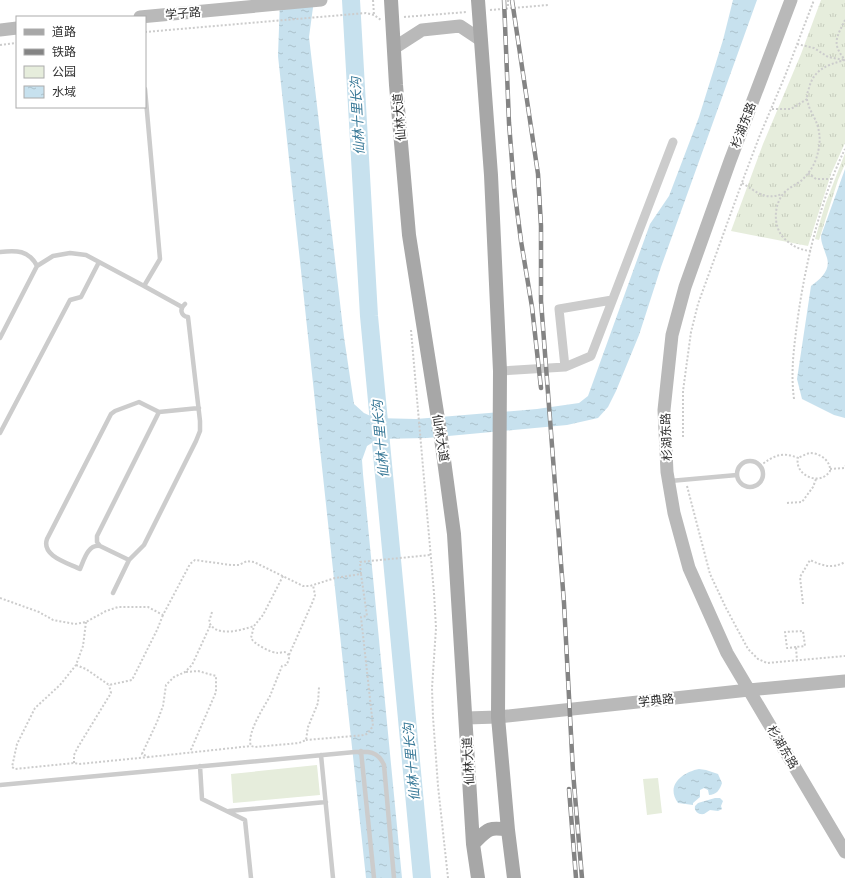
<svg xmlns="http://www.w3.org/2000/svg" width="845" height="878" font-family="Cabin,'Noto Sans SC',sans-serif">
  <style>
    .grass { fill: url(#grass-tufts) }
    .park { fill: #e6eddc }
    .water { fill: url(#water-ripples) }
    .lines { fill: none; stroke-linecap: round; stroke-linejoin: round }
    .river { stroke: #c7e1ee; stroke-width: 18 }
    .path { stroke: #ccc; stroke-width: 2; stroke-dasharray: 2 2; stroke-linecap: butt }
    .lane { stroke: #ccc; stroke-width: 4.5 }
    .street { stroke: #ccc; stroke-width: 9 }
    .secondary { stroke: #b9b9b9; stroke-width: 13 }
    .primary { stroke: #a7a7a7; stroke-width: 14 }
    .rail-casing { stroke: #848484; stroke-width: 4.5 }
    .rail { stroke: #fff; stroke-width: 3; stroke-dasharray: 9; stroke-linecap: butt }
    .labels { text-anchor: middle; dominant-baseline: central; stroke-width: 4; stroke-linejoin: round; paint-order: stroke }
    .street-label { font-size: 12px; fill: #2f2f2f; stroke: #fff }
    .water-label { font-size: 13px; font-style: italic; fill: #377897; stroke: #fff }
  </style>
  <defs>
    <pattern id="grass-tufts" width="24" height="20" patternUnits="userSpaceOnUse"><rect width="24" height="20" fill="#e6eddc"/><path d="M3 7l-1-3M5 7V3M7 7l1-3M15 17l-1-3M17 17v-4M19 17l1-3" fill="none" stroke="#c6ccbd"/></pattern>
    <pattern id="water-ripples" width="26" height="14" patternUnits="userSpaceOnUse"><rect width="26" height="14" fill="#c7e1ee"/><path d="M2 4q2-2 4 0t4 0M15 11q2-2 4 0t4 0" fill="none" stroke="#abc1cc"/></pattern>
  </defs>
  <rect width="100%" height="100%" fill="#fff"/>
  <path class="grass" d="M821,0h24v143l-14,31 -23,72 -77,-15 32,-87 38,-90z
    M845,153v11l-7,16 -19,60 -4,-1 10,-34z"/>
  <path class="park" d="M317,765l3,30 -87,8 -2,-29z
    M658,778l4,35 -15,2 -4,-36z"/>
  <path class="water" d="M280,0h34l-5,37 35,300 10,67 10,9 11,5 41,1 121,-10 42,-6 9,-7 62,-172 19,-28 30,-79 24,-77 10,-40h24l-96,267 -22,68 -23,56 -8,16 -10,11 -31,7 -140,13 -49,1 -11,7 -5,14 1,14 39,404h-36l-88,-822z
    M845,169v249l-11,-3 -32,-16 -5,-20 14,-93c11,-8 21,-17 15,-31 -2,-7 -5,-12 -5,-19z
    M699,769l7,1 12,4 4,9c-2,7 -6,12 -13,12l-1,-5 -4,-2 -4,2v7l-7,6v2l-15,-2c-13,-18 5,-31 21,-34z
    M715,798h5l3,3 -2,5 1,3 -4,2 -8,-1 -6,4c-6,1 -10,-3 -9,-8l3,-3z"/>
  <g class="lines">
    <path class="river" d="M351,0l18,316 53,562"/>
    <path class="path" d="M373,0l1,15
      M508,0v8
      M490,10l58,-5
      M404,17l63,-5
      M145,32l221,-19 8,2 7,5
      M797,44l17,4 14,9 16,3
      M0,45l17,-2
      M772,109h19l16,-10
      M808,173l8,6h17
      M742,183c14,8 22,18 40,11
      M811,251c-12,-1 -21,-6 -29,-15 -9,-12 -8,-32 2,-43 5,-6 14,-9 19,-14 8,-8 13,-17 15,-27 3,-12 2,-23 -4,-35 -2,-4 -5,-9 -6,-14 -2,-4 -1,-10 1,-15 5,-19 18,-23 36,-28 -14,-17 -8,-23 0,-40
      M411,330l23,263 2,35 -4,60 1,29 5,69 10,92
      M794,399c-3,-23 -1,-44 2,-67 7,-59 23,-130 49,-183
      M683,437v-46l8,-59 7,-28 46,-127 16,-42 25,-59 29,-76
      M760,466c13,-10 22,-15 38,-8 -4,17 22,29 32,13 1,-10 -10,-18 -20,-18 -4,1 -8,3 -12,5
      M830,469l14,-1 1,-2
      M687,486l23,88 16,34 22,41 10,10 9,4 78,-7
      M787,503l15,-1 11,-15 3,-8
      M361,574l-1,-12 70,-7
      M283,576l-20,39 -9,11 -3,12c3,6 20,15 27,15 3,0 6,-2 9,0 4,4 1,9 -1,12l-4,1c-4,10 -8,20 -12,30 -6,11 -24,38 -19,50l4,1 44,-4 7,-3 2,-13 10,-24 1,-16
      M0,598l39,14 14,8 22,4 11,-2 20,-11 12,-4h30l15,8 27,-51 5,-4 36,5h8l8,-4 7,1 49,24h7l25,-8 26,-4 6,42 -6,1 12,109 -5,7 -3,2 -59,5
      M803,604l-3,-27 10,-17c13,6 22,9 35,2
      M212,612l-3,10c7,16 33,8 45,4
      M86,622l-3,24 -7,19 -16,20 -25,23 -18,36 -5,23 3,2 59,-6 5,1 70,-7
      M210,626l-18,39 -7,7 -11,5 -8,8 -3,21 -6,16 -15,32 7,3 102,-11
      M796,647l-9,1 -2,-16 18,-1 2,15 -9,1 1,14
      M289,655l24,-54 2,-6 -2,-10
      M76,665l10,4 23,16 23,-5 25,-50 6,-15
      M186,672l12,-1 18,5v16l-26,60
      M74,763v-8l4,-8 33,-54 -2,-8"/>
    <path class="lane" d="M145,89l15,170 -16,27 38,21
      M0,252c16,-2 29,-2 37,14
      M0,338l37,-72 16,-10 17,-3 16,2 58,31
      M0,433l70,-133 11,-3 18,-35
      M737 474a13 13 0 1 1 26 0a13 13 0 1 1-26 0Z
      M670,481l67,-6
      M100,546c-12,-2 -16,14 -20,23 -12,-6 -39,-13 -33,-30l64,-125 4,-3 24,-9 20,10
      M129,560l-29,-14 -3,-4v-6l62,-124 40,-4
      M113,593l16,-33 15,-15 52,-104 4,-10v-10l-12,-104c-7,-1 -9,-8 -3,-13
      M361,751l13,127
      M321,755l12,123
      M200,766l2,33 43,21 6,58
      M0,785l355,-33c13,-1 23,-1 29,13l10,113
      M229,811l97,-9"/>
    <path class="street" d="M565,367l-6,-58 53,-9
      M500,371l65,-4 26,-11 82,-214"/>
    <path class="secondary" d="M791,0l-61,161 -45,126 -13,48 -8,75 3,62 7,41 15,55 38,85 118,199
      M140,17l181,-17
      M0,30l17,-2
      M394,48l28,-18 38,-4 21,14
      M466,718l32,-1 251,-27 96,-9"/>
    <path class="primary" d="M391,0l5,85 13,150 32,203 13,96 19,310 5,34
      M478,0l13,175 9,196 -2,346 10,113 6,48
      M473,844c14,-14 15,-18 35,-14"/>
    <defs>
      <path id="rail" d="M504,0l5,123 5,64 7,54 11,66 9,81
        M512,0l26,174 3,52v75l23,302 9,169 9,106
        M569,789l7,89"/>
    </defs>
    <use href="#rail" class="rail-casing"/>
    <use href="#rail" class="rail"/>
  </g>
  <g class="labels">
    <g class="street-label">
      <text transform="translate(183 13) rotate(-5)">学子路</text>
      <text transform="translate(399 117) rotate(-95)">仙林大道</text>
      <text transform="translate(743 125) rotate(-69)">杉湖东路</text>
      <text transform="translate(666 437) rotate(-92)">杉湖东路</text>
      <text transform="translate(441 438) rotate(81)">仙林大道</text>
      <text transform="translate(656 700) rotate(-6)">学典路</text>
      <text transform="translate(783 747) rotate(59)">杉湖东路</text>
      <text transform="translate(468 761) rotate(-93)">仙林大道</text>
    </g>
    <g class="water-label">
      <text transform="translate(357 116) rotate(-93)">仙林十里长沟</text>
      <text transform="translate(380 439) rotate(-95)">仙林十里长沟</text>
      <text transform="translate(411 762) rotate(-95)">仙林十里长沟</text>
    </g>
  </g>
  <rect x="16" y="16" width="130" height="92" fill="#ffffff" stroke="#acacac"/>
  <rect x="24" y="29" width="20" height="6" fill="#a7a7a7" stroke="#acacac"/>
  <text x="52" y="36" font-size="12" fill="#2f2f2f">道路</text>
  <rect x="24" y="49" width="20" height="6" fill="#848484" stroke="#acacac"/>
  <text x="52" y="56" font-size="12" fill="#2f2f2f">铁路</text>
  <rect x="24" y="66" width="20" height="12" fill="#e6eddc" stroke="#acacac"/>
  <text x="52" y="76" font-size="12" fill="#2f2f2f">公园</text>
  <rect x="24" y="86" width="20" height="12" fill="url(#water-ripples)" stroke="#acacac"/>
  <text x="52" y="96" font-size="12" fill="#2f2f2f">水域</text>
</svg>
